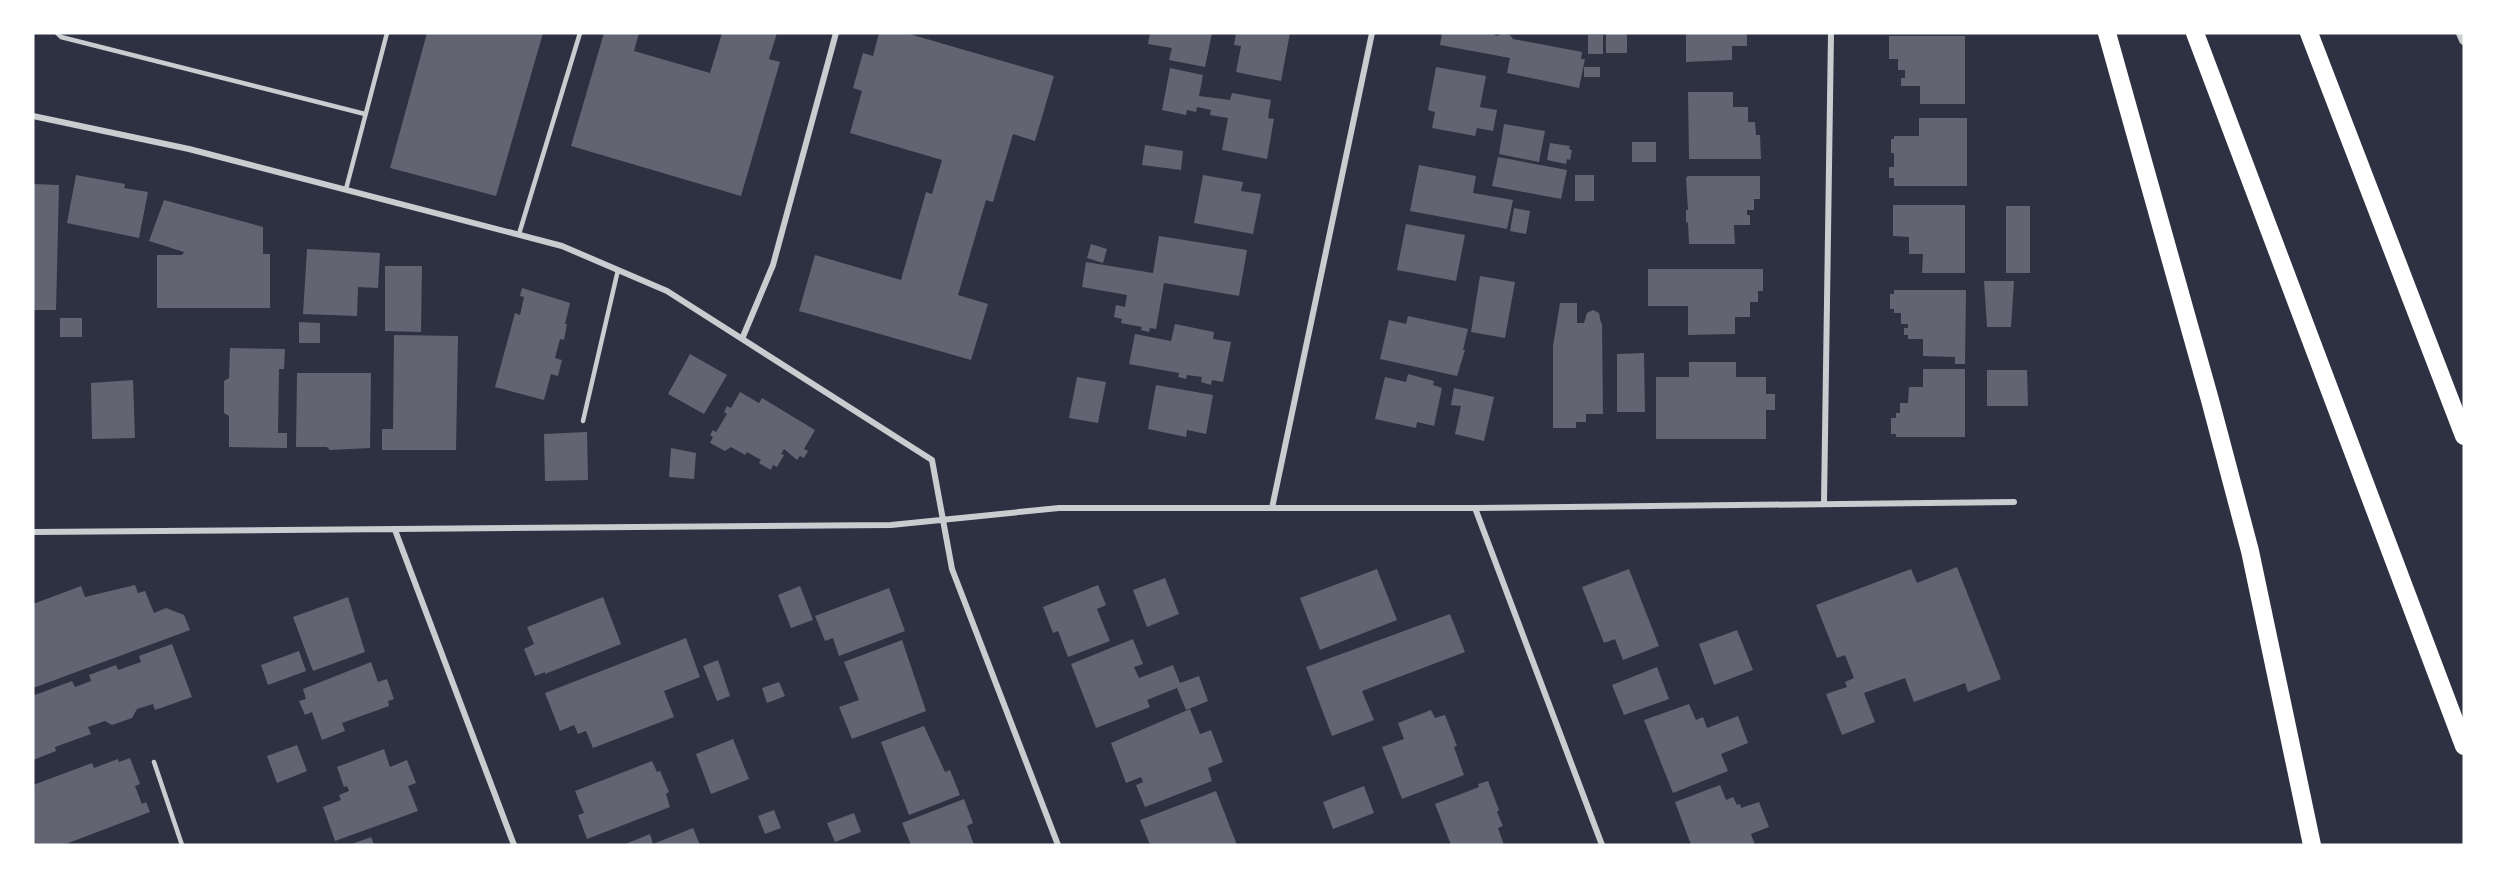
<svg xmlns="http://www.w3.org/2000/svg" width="2497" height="878" font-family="'Roboto Condensed',sans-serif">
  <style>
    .building { fill: #626471 }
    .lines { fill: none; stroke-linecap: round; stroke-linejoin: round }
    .service { stroke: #caccd0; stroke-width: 4.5 }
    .minor { stroke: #caccd0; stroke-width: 6 }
    .tertiary { stroke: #caccd0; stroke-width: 10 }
    .motorway { stroke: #fff; stroke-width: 18 }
  </style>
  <rect width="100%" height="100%" fill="#2d3142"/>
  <path class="building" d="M427,33h116l-47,163 -106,-28z
    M604,33h35l-5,18 76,22 12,-40h55l-8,26 11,3 -39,134 -170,-50z
    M879,33h27l148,43 -19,65 -22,-7 -20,68 -7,-2 -28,95 30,9 -17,56 -172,-49 16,-56 86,25 25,-88 6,2 10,-34 -92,-27 12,-42 -9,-3 10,-35 10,3z
    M1150,33h62l-7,34 -36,-7 3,-12 -24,-4z
    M1236,33h54l-9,48 -45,-9 5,-26 -7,-1z
    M1442,33h52v2l4,1 4,-3 8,2 3,4 69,13 -1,7h4l-6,29 -72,-15 3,-15 -70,-13z
    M1606,33h21v20h-21z
    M1686,33h61v13h-15v14l-46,2z
    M1588,35h15v19h-15z
    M1889,36h76v68h-45v-18h-19v-8h4v-8h-7v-11h-9z
    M1436,67l50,9 -6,31 17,3 -4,21 -16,-3 -2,8 -43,-8 3,-16 -7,-2z
    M1584,67h16v10h-16z
    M1170,68l33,7 -4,21 31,4 2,-7 39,7 -3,18 6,1 -7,40 -45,-9 6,-32 -18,-3 1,-5 -14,-3 -1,5 -9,-2 -1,5 -24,-5z
    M1688,92h45v15h15v15h7l1,13h4l1,24h-72z
    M1919,118h48v68h-73v-8h-5v-11h5v-14h-3v-14h3v-3h25z
    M1504,124l41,7 -6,31 -40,-8z
    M1632,142h24v20h-24z
    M1550,143l20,3 -1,3 3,1 -2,10 -3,-1 -1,5 -19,-4z
    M1145,145l38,6 -2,19 -39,-5z
    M1498,157l69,13 -6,29 -69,-13z
    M1419,165l57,11 -3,17 40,7 -6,29 -97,-18z
    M76,175l49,9 -1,4 24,4 -9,46 -72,-15z
    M1203,175l40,7 -2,9 20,3 -8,40 -59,-11z
    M1575,175h19v26h-19z
    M1688,176h72v23h-6v11h-7v5h3v10h-16l1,19h-46l-1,-22 -2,1v-13h2l-2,-32z
    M33,184l26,1 -3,125h-23z
    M164,200l99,27v27h7v54h-113v-53h25l2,-3 -35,-11z
    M1893,205h72v68h-43l1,-19h-14v-17l-16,-1z
    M2006,206h24v67h-24z
    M1514,208l16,3 -4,23 -16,-3z
    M1406,224l59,11 -9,46 -59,-11z
    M1159,236l88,14 -8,46 -75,-13 -8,46 -6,-1 -1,4 -8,-2 1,-3 -21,-4 1,-4 -8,-2 2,-12 9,2 2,-12 -45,-8 4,-25 67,11z
    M1091,244l16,5 -4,14 -16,-5z
    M307,249l73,4 -2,35 -20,-1 -1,29 -54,-2z
    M385,266h37l-1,66 -36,-1z
    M1648,269h115v22h-5v11h-8v15h-15v17l-47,1v-29h-40z
    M1480,276l35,6 -10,56 -34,-6z
    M1984,281h30l-3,46h-24z
    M522,288l48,15 -5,21h2l-3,16 -4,-1 -5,19 7,2 -4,16 -7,-2 -7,26 -49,-13 20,-74 5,2 4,-18 -4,-1z
    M1894,290h72l-1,74h-10v-7l-32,-1v-17h-15v-4h-4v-7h4v-4h-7v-11h-7v-4h-4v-15h4z
    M1560,303h17v20h7l3,-10 6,-3 6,3 2,10h1l1,91h-17v8h-10v6h-23v-82z
    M1408,316l60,13 -5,21h2l-8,26 -77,-17 9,-39 17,4z
    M60,318h22v19h-22z
    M299,322l21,1v20h-21z
    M1175,324l39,8 -1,7 18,3 -8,40 -11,-2 -1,5 -10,-3 1,-5 -15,-2 -1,4 -8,-2 1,-4 -50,-9 6,-30 36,7z
    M394,335l64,1 -2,114h-74v-21h11z
    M230,348l55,1 -1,20h-5l-1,64h9v15l-58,-1v-31l-5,-3v-32l5,-3z
    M1644,353l1,59h-28v-58z
    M690,354l37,21 -23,39 -36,-20z
    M1689,362h47v15h30v17h9v16h-9v29h-110v-62h33z
    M1923,369h42v68h-69v-3h-5v-16h5v-5h4v-10h8l1,-16h14z
    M1987,370h40l1,36h-41z
    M297,373h74l-1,75 -40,2 -3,-3h-31z
    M1408,374l26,7 -1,4 9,3 -8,38 -17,-4 -1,6 -41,-9 10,-42 21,5z
    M1077,377l29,5 -8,41 -29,-5z
    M133,380l2,58 -43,1 -1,-56z
    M1156,385l57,10 -7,39 -19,-4 -1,7 -38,-8z
    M1454,388l40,9 -10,44 -29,-7 6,-28 -10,-1z
    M740,392l19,11 3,-5 53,32 -11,19 4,2 -4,7 -4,-2 -3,4 -13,-11 -3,5 3,1 -7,12 -4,-2 -2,5 -12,-7 2,-3 -14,-8 -2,3 -14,-8 -6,4 -15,-8 3,-6 -3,-2 3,-5 3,2 11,-18 -3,-2 3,-6 4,2z
    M587,432l1,48 -43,1 -1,-47z
    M671,448l25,5 -2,26 -25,-2z
    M1957,567l44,112 -33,13 -3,-9 -51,19 -9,-24 -41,15 11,29 -33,13 -16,-41 21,-7 -2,-5 9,-4 -9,-23 -8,3 -21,-53 95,-36 6,14z
    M1377,569l20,51 -77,30 -20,-52z
    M1629,569l30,77 -36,14 -8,-21 -11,4 -22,-56z
    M1165,578l14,36 -32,13 -14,-37z
    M135,585l3,8 7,-2 9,22 12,-5 18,7 6,15 -157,58v-84l48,-18 4,11z
    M1098,585l8,20 -9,4 13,32 -42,16 -10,-26 -5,2 -10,-26z
    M800,586l13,34 -22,8 -13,-33z
    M889,588l16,43 -66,25 -6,-18 -8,3 -10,-25z
    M348,597l17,55 -52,19 -20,-54z
    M603,597l18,47 -76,30v-2l-10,4 -11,-27 10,-5 -7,-17z
    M1450,614l15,38 -103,39 12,29 -42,16 -26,-69z
    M1737,630l16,40 -39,15 -15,-41z
    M686,638l14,39 -36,14 10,26 -81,31 -7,-17 -8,3 -4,-9 -14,6 -15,-38z
    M1133,639l10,25 -9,3 5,11 34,-13 7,18 19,-7 9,25 -22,9 -9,-22 -30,12 3,7 -54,21 -25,-64z
    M902,640l24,71 -74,28 -13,-32 20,-7 -15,-38z
    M172,644l20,53 -37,13 -2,-6 -16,5 -5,9 -20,7 -7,-4 -17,6 3,7 -36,13 1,4 -23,9v-70l2,5 37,-14 3,6 16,-6 -2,-6 27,-10 2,5 23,-8 -2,-6z
    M299,651l7,20 -38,14 -7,-20z
    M718,660l12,36 -13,5 -14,-35z
    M371,662l7,20 9,-3 7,20 -6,2 1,5 -47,17 3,8 -23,9 -10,-28 -7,3 -6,-14 7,-2 -3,-10z
    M1657,667l12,32 -45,16 -12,-30z
    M779,682l6,14 -18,7 -5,-15z
    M1689,704l7,16 7,-3 4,11 31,-12 10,27 -27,11 7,17 -55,22 -29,-73z
    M1190,709l10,25 11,-4 12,32 -15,6 4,13 -67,26 -9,-22 7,-3 -2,-5 -15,6 -15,-40z
    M1431,710l4,8 10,-3 12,31 -3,1 10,28 -62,24 -20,-52 22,-8 -6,-16z
    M924,726l21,46 5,-2 10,25 -51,20 -28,-73z
    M733,739l16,40 -38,15 -15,-40z
    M297,745l10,26 -30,12 -10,-27z
    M384,749l6,18 17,-7 9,23 -8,3 10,25 -83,30 -12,-34 18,-7 -2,-5 10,-4 -2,-5 -3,1 -7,-20z
    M130,758l10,26 -5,2 7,18 4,-2 4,10 -87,33h-30v-60l59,-22 2,5 24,-9 1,3z
    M652,761l5,11 3,-1 9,21 -3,2 4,13 -83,32 -9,-24 6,-2 -9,-22z
    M1488,781l11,29 -2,2 6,14 -5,2 6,17h-53l-16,-41 44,-17 -1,-3z
    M1720,785l6,15 7,-3 4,8 3,-1 1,4 18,-6 10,25 -18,7 4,11h-64l-16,-43z
    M1364,786l10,27 -41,16 -10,-27z
    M1216,791l21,54h-87l-10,-25z
    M964,799l9,24 -6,3 7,19h-63l-9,-22z
    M774,810l7,18 -16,6 -7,-18z
    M854,813l7,19 -26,10 -8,-19z
    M693,828l7,17h-77l27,-11 3,10z
    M371,837l3,8h-25z"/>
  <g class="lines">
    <path class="service" d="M57,33l4,4 304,77
      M346,189l41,-156
      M519,234l61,-201
      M583,421l35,-151
      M154,762l28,83"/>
    <path class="minor" d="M33,116l156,33 373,97 105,45 265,169 20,109 106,276
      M742,339l31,-74 63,-232
      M1824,503l7,-470
      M1272,508l100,-475
      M1475,508l127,337
      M395,530l119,315
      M33,532l858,-7 168,-17h416l539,-6"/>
    <path class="tertiary" d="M2461,33l3,7"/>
    <path class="motorway" d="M2107,33l103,367 40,151 62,294
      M2195,33l269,713
      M2309,33l155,403"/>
  </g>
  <rect width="2497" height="878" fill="none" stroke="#ffffff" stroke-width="69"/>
</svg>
